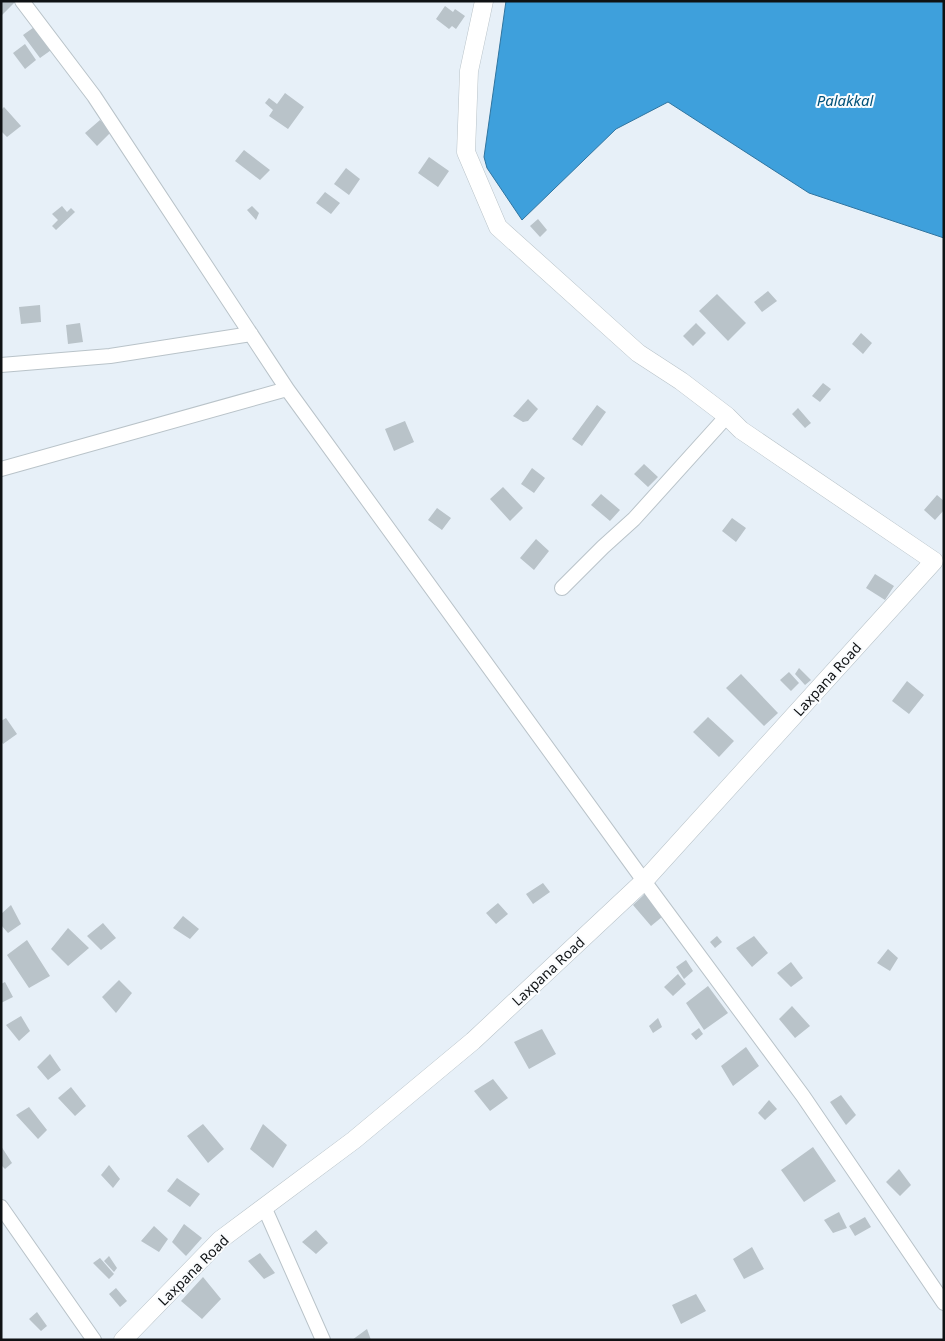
<svg xmlns="http://www.w3.org/2000/svg" width="945" height="1341" font-family="'Noto Sans',sans-serif">
  <style>
    .water { fill: #3ea0dc; stroke: #3075a0 }
    .building { fill: #b9c3c9 }
    .lines { fill: none; stroke-linecap: round; stroke-linejoin: round }
    .minor-casing { stroke: #b9c3c9; stroke-width: 16 }
    .tertiary-casing { stroke: #b9c3c9; stroke-width: 19 }
    .minor { stroke: #fff; stroke-width: 14 }
    .tertiary { stroke: #fff; stroke-width: 18 }
    .labels { text-anchor: middle; dominant-baseline: central; stroke-width: 4; stroke-linejoin: round; paint-order: stroke }
    .street-label { font-size: 14px; fill: #0f1214; stroke: #fafcfe }
    .water-label { font-size: 15px; font-style: italic; fill: #02527a; stroke: #fafcfe }
  </style>
  <rect width="100%" height="100%" fill="#e7f0f8"/>
  <path class="water" d="M506,1h438v237l-135,-45 -141,-91 -52,27 -94,91 -35,-52 -3,-11z"/>
  <path class="building" d="M1,1h15l-15,15z
    M445,6l8,6 2,-3 10,7 -9,13 -4,-3 -3,3 -13,-10z
    M37,25l17,23 -14,10 -17,-23z
    M25,44l11,16 -11,9 -12,-16z
    M285,93l19,14 -16,22 -19,-13 4,-6 -8,-7 4,-5 8,6z
    M4,107l17,19 -14,11 -6,-6v-21z
    M100,120l11,12 -14,14 -12,-13z
    M244,150l26,20 -10,10 -25,-19z
    M429,157l20,14 -11,16 -20,-14z
    M346,168l14,11 -11,16 -15,-11z
    M325,192l15,11 -9,11 -15,-11z
    M62,206l5,6 4,-4 4,4 -19,18 -4,-4 6,-6 -6,-6z
    M252,206l7,7 -3,7 -9,-10z
    M538,219l9,11 -7,7 -10,-11z
    M768,291l9,10 -15,11 -8,-10z
    M717,294l29,29 -18,18 -29,-30z
    M40,305l1,17 -20,2 -2,-17z
    M80,323l3,19 -15,2 -2,-19z
    M696,323l10,10 -13,13 -10,-10z
    M861,333l11,10 -9,11 -11,-10z
    M823,383l8,6 -11,13 -8,-6z
    M528,399l10,10 -10,12 -5,1 -10,-6z
    M597,405l9,7 -24,34 -10,-7z
    M798,408l13,15 -6,5 -13,-14z
    M405,421l9,21 -20,9 -9,-22z
    M644,464l14,13 -10,10 -14,-13z
    M532,468l13,10 -11,15 -13,-9z
    M503,487l20,21 -13,13 -20,-22z
    M601,494l19,16 -10,11 -19,-16z
    M937,495l7,6v9l-9,10 -11,-10z
    M437,508l14,10 -9,12 -14,-10z
    M732,518l14,10 -10,14 -14,-11z
    M536,539l13,12 -15,19 -14,-12z
    M875,574l19,12 -9,14 -19,-12z
    M799,668l12,12 -6,5 -10,-11z
    M789,672l10,11 -8,8 -11,-11z
    M741,674l37,39 -14,13 -38,-38z
    M907,681l17,14 -15,19 -17,-13z
    M708,717l26,24 -15,16 -26,-25z
    M6,718l11,16 -14,10 -2,-3v-20z
    M543,883l7,9 -17,12 -7,-10z
    M647,892l15,25 -11,9 -18,-21z
    M498,903l10,11 -12,10 -10,-11z
    M11,905l10,19 -13,9 -7,-8v-11z
    M183,916l16,13 -9,10 -17,-11z
    M103,923l13,15 -15,12 -14,-14z
    M68,928l21,20 -21,18 -17,-17z
    M717,936l5,6 -7,6 -5,-6z
    M754,936l14,17 -16,14 -16,-19z
    M27,940l23,36 -21,12 -22,-33z
    M888,949l10,9 -8,13 -13,-8z
    M686,960l7,11 -9,8 -8,-12z
    M791,962l12,16 -12,9 -14,-14z
    M678,974l8,10 -13,12 -9,-9z
    M119,980l13,13 -16,20 -14,-16z
    M5,982l8,15 -12,6v-19z
    M708,986l20,27 -24,17 -18,-27z
    M792,1006l18,20 -15,12 -16,-19z
    M21,1016l9,15 -11,10 -13,-16z
    M658,1018l4,9 -9,6 -4,-7z
    M699,1028l4,6 -7,6 -5,-6z
    M542,1029l14,25 -27,15 -15,-27z
    M746,1047l13,19 -26,20 -12,-20z
    M50,1054l11,16 -13,10 -11,-13z
    M493,1079l15,19 -18,13 -16,-20z
    M71,1087l15,19 -11,10 -17,-18z
    M841,1095l15,20 -10,10 -16,-23z
    M769,1100l8,9 -12,11 -7,-7z
    M29,1107l18,23 -9,9 -22,-24z
    M203,1124l21,25 -16,14 -21,-27z
    M263,1124l24,21 -14,23 -23,-19z
    M1,1146l11,17 -7,6 -4,-4z
    M813,1147l23,34 -32,21 -23,-32z
    M109,1165l11,14 -7,9 -12,-13z
    M899,1169l12,16 -11,11 -14,-14z
    M177,1178l23,16 -10,13 -23,-16z
    M839,1212l8,16 -14,5 -9,-13z
    M865,1217l6,10 -16,9 -6,-10z
    M184,1224l18,14 -16,18 -14,-14z
    M154,1226l14,13 -9,13 -18,-11z
    M316,1230l12,13 -12,11 -14,-12z
    M752,1247l12,22 -20,10 -11,-20z
    M260,1253l15,20 -11,6 -16,-18z
    M109,1256l8,12 -3,4 -10,-11z
    M100,1258l14,16 -5,5 -16,-16z
    M203,1277l18,22 -19,20 -21,-18z
    M116,1288l11,13 -7,6 -11,-13z
    M696,1294l10,17 -25,13 -9,-19z
    M37,1312l10,14 -6,5 -12,-12z
    M367,1329l4,11h-19z"/>
  <g class="lines">
    <defs>
      <path id="minor" d="M22,1l72,95 193,293
        M1,365l109,-9 141,-22
        M1,469l286,-80 357,492 159,215 141,207
        M562,588l41,-41 31,-28 93,-103
        M1,1207l93,133
        M265,1209l58,131"/>
      <path id="tertiary" d="M123,1340l97,-100 134,-100 119,-99 171,-160 290,-320 -193,-131 -14,-14 -46,-35 -43,-28 -140,-126 -32,-75 3,-81 15,-70"/>
    </defs>
    <use href="#minor" class="minor-casing"/>
    <use href="#tertiary" class="tertiary-casing"/>
    <use href="#minor" class="minor"/>
    <use href="#tertiary" class="tertiary"/>
  </g>
  <g class="labels">
    <g class="street-label">
      <text transform="translate(827 679) rotate(-48)">Laxpana Road</text>
      <text transform="translate(548 971) rotate(-43)">Laxpana Road</text>
      <text transform="translate(193 1270) rotate(-45)">Laxpana Road</text>
    </g>
    <g class="water-label">
      <text x="845" y="100">Palakkal</text>
    </g>
  </g>
  <rect width="945" height="1341" fill="none" stroke="#0f1214" stroke-width="5"/>
</svg>
